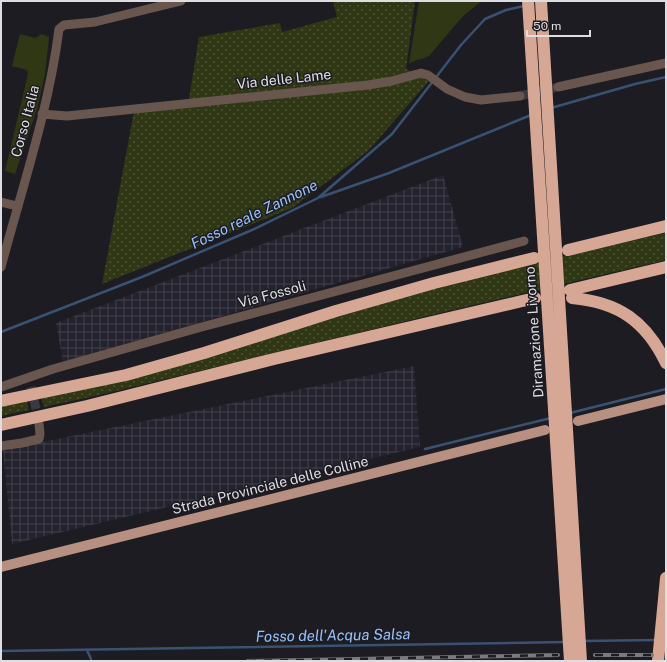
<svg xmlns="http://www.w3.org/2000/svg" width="667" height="662" font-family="'Public Sans',sans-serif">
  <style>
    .industrial { fill: url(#industrial-grid) }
    .grass { fill: url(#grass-dots) }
    .green { fill: #303714 }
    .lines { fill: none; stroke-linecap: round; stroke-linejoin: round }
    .stream { stroke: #3a5272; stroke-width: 2.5 }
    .minor-tunnel { stroke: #3a393f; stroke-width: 9; stroke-dasharray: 9 4.5; stroke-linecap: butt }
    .minor { stroke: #69574f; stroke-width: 9 }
    .major { stroke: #b79081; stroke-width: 10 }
    .highway { stroke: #d6a795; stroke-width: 12 }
    .rail-casing { stroke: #7b7a7f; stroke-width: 4 }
    .rail { stroke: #1d1c22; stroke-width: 2.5; stroke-dasharray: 8; stroke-linecap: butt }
    .labels { text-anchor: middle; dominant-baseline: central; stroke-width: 3; stroke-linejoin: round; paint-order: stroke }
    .street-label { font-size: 14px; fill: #dedee2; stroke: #1d1c22 }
    .water-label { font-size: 15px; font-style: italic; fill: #99c1fa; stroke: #1d1c22 }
  </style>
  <defs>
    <pattern id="industrial-grid" width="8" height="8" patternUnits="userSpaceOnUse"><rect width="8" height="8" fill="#23222e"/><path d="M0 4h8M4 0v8" fill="none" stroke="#42424c"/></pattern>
    <pattern id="grass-dots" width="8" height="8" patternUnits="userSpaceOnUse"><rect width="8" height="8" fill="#303714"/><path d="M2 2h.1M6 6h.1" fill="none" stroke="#4e5436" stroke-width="1.8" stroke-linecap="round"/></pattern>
  </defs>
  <rect width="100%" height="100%" fill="#1d1c22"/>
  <path class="industrial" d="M443,175l20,72 -400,115 -7,-39z
    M414,366l6,81 -408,97 -9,-94z"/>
  <path class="grass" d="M333,1h82l-9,68 24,11 -62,71 -76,57 -190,76 32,-173 54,-6 11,-68 81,-14 2,9 55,-15z
    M666,233v27l-222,52 -349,84 -51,11 -3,-10 122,-27 297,-90z
    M27,399l2,11 -28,6v-11z"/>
  <path class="green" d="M419,1h63l-19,15 -34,40c-7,4 -14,3 -20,8z
    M20,34l15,4 7,-4 7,3 -4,38 -8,34 -22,65 -10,-3 23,-97 -1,-4 -15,-4z"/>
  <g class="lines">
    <path class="stream" d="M551,108l84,-24 31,-7
      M321,197l68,-24 142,-58
      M1,332l141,-55 110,-47 66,-32 74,-64 69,-89 24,-26 21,-9 18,-4
      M570,413l96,-24
      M425,449l126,-31
      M583,641l73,-1
      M87,650l4,9
      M1,651l565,-9"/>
    <path class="minor-tunnel" d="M520,96l38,-9
      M31,387l8,35"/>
    <path class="minor" d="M558,87l108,-24
      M42,114l25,2 301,-31 24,-4 29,-8 7,2 19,14 18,8 16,3 39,-4
      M1,202l16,4
      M1,267c21,-79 48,-158 58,-238l5,-4 31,-3 86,-21
      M1,387l52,-18 145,-41 326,-87
      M1,446l21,-3 17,-4 1,-5 -1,-10"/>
    <path class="major" d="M578,421l88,-22
      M1,567l544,-137"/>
    <path class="highway" d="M528,1l42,660
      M541,1l40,660
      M568,250l98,-24
      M570,290l96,-23
      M572,298c46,4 74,23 94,65
      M1,401l125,-26 78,-22 132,-42 98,-28 100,-25
      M1,425l86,-19 187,-47 261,-61
      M658,661l8,-83"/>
    <defs>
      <path id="rail" d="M595,655h57
        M248,661l310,-6"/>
    </defs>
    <use href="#rail" class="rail-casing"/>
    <use href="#rail" class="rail"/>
  </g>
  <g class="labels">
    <g class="street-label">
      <text transform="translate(284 79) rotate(-6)">Via delle Lame</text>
      <text transform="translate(25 121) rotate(-75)">Corso Italia</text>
      <text transform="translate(272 294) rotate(-15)">Via Fossoli</text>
      <text transform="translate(534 332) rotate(-94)">Diramazione Livorno</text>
      <text transform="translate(270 485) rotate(-14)">Strada Provinciale delle Colline</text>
    </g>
    <g class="water-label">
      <text transform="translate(254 214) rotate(-26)">Fosso reale Zannone</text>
      <text transform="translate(333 635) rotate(-1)">Fosso dell'Acqua Salsa</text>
    </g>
  </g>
  <rect width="667" height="662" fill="none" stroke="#dedee2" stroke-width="4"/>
  <path d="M527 30v6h63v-6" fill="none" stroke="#dedee2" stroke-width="2"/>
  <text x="533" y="30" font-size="12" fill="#dedee2" stroke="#1d1c22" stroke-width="3" paint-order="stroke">50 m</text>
</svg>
